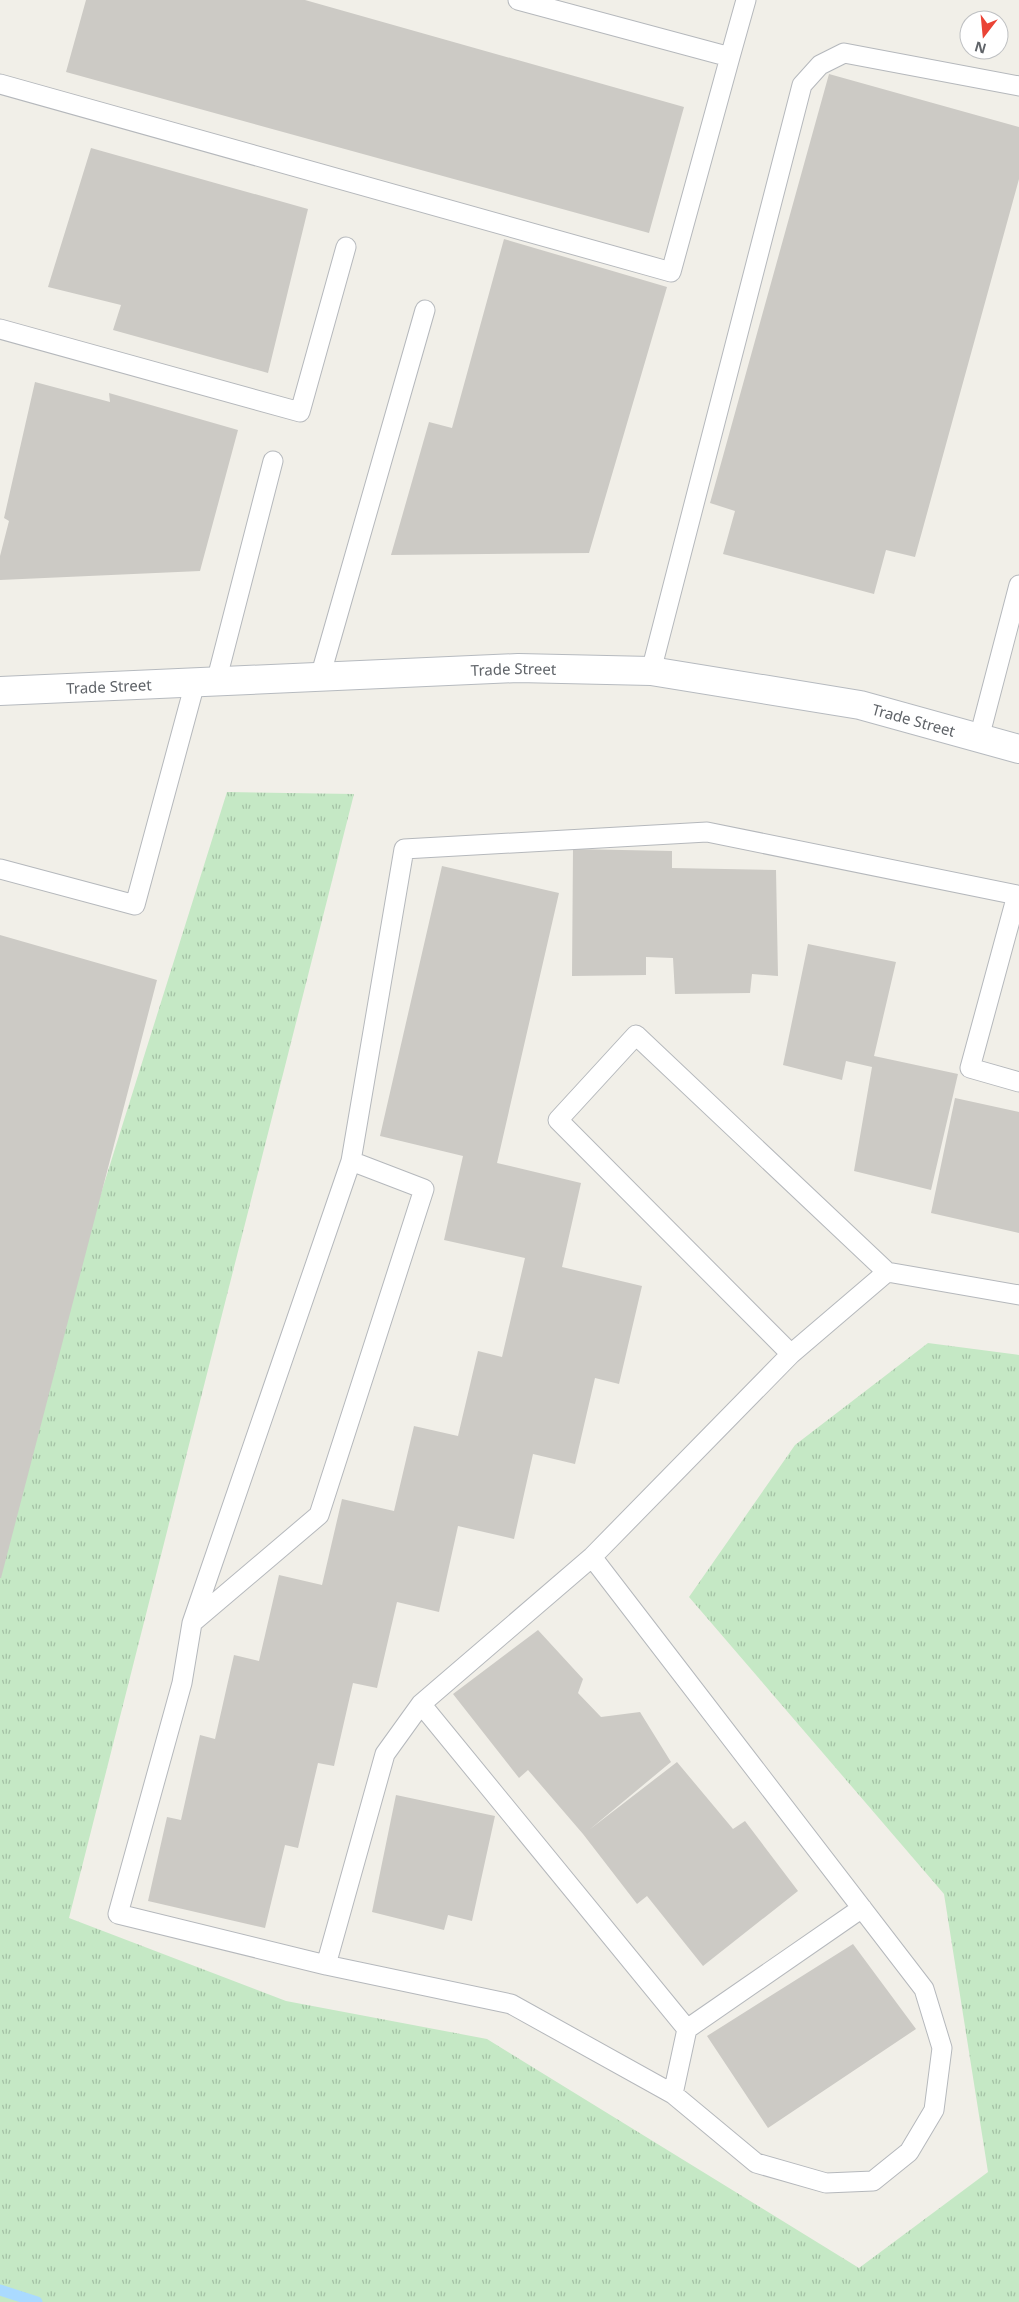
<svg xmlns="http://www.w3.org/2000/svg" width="1019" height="2302" font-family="'Noto Sans',sans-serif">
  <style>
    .grass { fill: url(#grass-tufts) }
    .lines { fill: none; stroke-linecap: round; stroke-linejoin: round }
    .stream { stroke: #aadaff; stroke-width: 11 }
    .building { fill: #cccac5 }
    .lane-casing { stroke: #b5b8bc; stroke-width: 21 }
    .secondary-casing { stroke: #b6babf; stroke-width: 30 }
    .lane { stroke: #fff; stroke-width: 19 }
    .secondary { stroke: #fff; stroke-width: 28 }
    .labels { text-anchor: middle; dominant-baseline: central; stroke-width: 4; stroke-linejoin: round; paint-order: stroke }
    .street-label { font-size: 15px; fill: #5f6368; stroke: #fff }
  </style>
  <defs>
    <pattern id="grass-tufts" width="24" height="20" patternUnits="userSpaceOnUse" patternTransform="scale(1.25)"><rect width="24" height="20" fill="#c5e8c5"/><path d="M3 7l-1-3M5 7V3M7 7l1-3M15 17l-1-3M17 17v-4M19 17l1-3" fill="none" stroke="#a3c0a4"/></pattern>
  </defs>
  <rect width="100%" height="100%" fill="#f1efe8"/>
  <path class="grass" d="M227,792l127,2 -285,1124 217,83 201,38 372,229 129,-96 -44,-278 -255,-297 106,-152 133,-102 91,12v947h-1019v-787z"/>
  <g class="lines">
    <path class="stream" d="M0,2290l37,12"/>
  </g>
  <path class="building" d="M86,0h219l379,107 -35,126 -583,-161z
    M829,74l190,53v52l-104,378 -29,-7 -12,44 -151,-40 12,-43 -25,-8z
    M91,148l217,61 -40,164 -155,-43 8,-25 -73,-18z
    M504,239l163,48 -78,266 -198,2 38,-133 23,6z
    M35,382l75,20 -1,-9 129,37 -38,141 -200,9v-24l9,-35 -5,-3z
    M573,849l99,2v17l104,2 2,106 -26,-2 -2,19 -75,1 -2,-36 -27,-1v18l-74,1z
    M442,866l117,27 -62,270 84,20 -19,84 80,19 -23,98 -24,-6 -20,86 -42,-10 -19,85 -56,-13 -19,86 -42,-10 -20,86 -24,-5 -19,83 -16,-3 -20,85 -13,-3 -20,83 -117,-27 19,-84 14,3 19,-85 15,4 19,-84 25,6 20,-86 43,10 20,-86 52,12 20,-85 44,10 20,-85 24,6 23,-99 -81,-18 19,-84 -83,-20z
    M0,935l157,45 -156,598h-1z
    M808,944l88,18 -22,94 84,18 -27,116 -77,-19 18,-104 -26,-6 -4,19 -59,-15z
    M955,1098l64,14v121l-88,-20z
    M538,1630l45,49 -5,14 23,24 39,-5 31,50 -82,68 88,-68 56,67 12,-8 53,70 -95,75 -56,-70 -10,8 -54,-70 -55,-64 -9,8 -66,-84z
    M396,1795l99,21 -23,105 -24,-6 -4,15 -72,-18z
    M853,1944l63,85 -148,99 -61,-92z"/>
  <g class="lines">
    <defs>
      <path id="lane" d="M730,57l16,-57
        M0,84l671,188 59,-215 -212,-57
        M0,329l300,83 46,-165
        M651,671l151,-586 18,-20 24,-12 175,33
        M320,677l105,-367
        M216,682l57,-221
        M979,738l40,-153
        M0,869l135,36 60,-222
        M1019,1082l-49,-14 47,-173 -310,-63 -303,17 -53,312 -159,462 -10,60 -64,231 208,51 59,-211 36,-50 171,-147 199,-203 -233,-234 78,-85 251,237 132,23
        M791,1354l96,-82
        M193,1622l126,-107 105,-326 -73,-28
        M421,1704l266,325 -14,65 83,69 70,20 47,-2 36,-29 25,-42 8,-62 -18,-59 -332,-432
        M326,1965l185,39 162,90
        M687,2029l175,-121"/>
      <g id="secondary">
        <path id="s1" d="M0,691l518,-23 133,3 209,34 159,44"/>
      </g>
    </defs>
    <use href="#lane" class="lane-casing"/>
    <use href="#secondary" class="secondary-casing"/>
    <use href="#lane" class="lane"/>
    <use href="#secondary" class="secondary"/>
  </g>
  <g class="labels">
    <g class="street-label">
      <text stroke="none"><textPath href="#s1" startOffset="514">Trade Street</textPath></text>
      <text stroke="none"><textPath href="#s1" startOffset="109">Trade Street</textPath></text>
      <text stroke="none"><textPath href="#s1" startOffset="919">Trade Street</textPath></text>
    </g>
  </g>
  <g transform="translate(984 35) rotate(196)"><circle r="24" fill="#ffffff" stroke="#bfc1c3"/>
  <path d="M0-4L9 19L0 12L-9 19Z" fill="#ea4335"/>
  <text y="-8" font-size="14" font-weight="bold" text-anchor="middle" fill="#5f6368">N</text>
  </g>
</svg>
